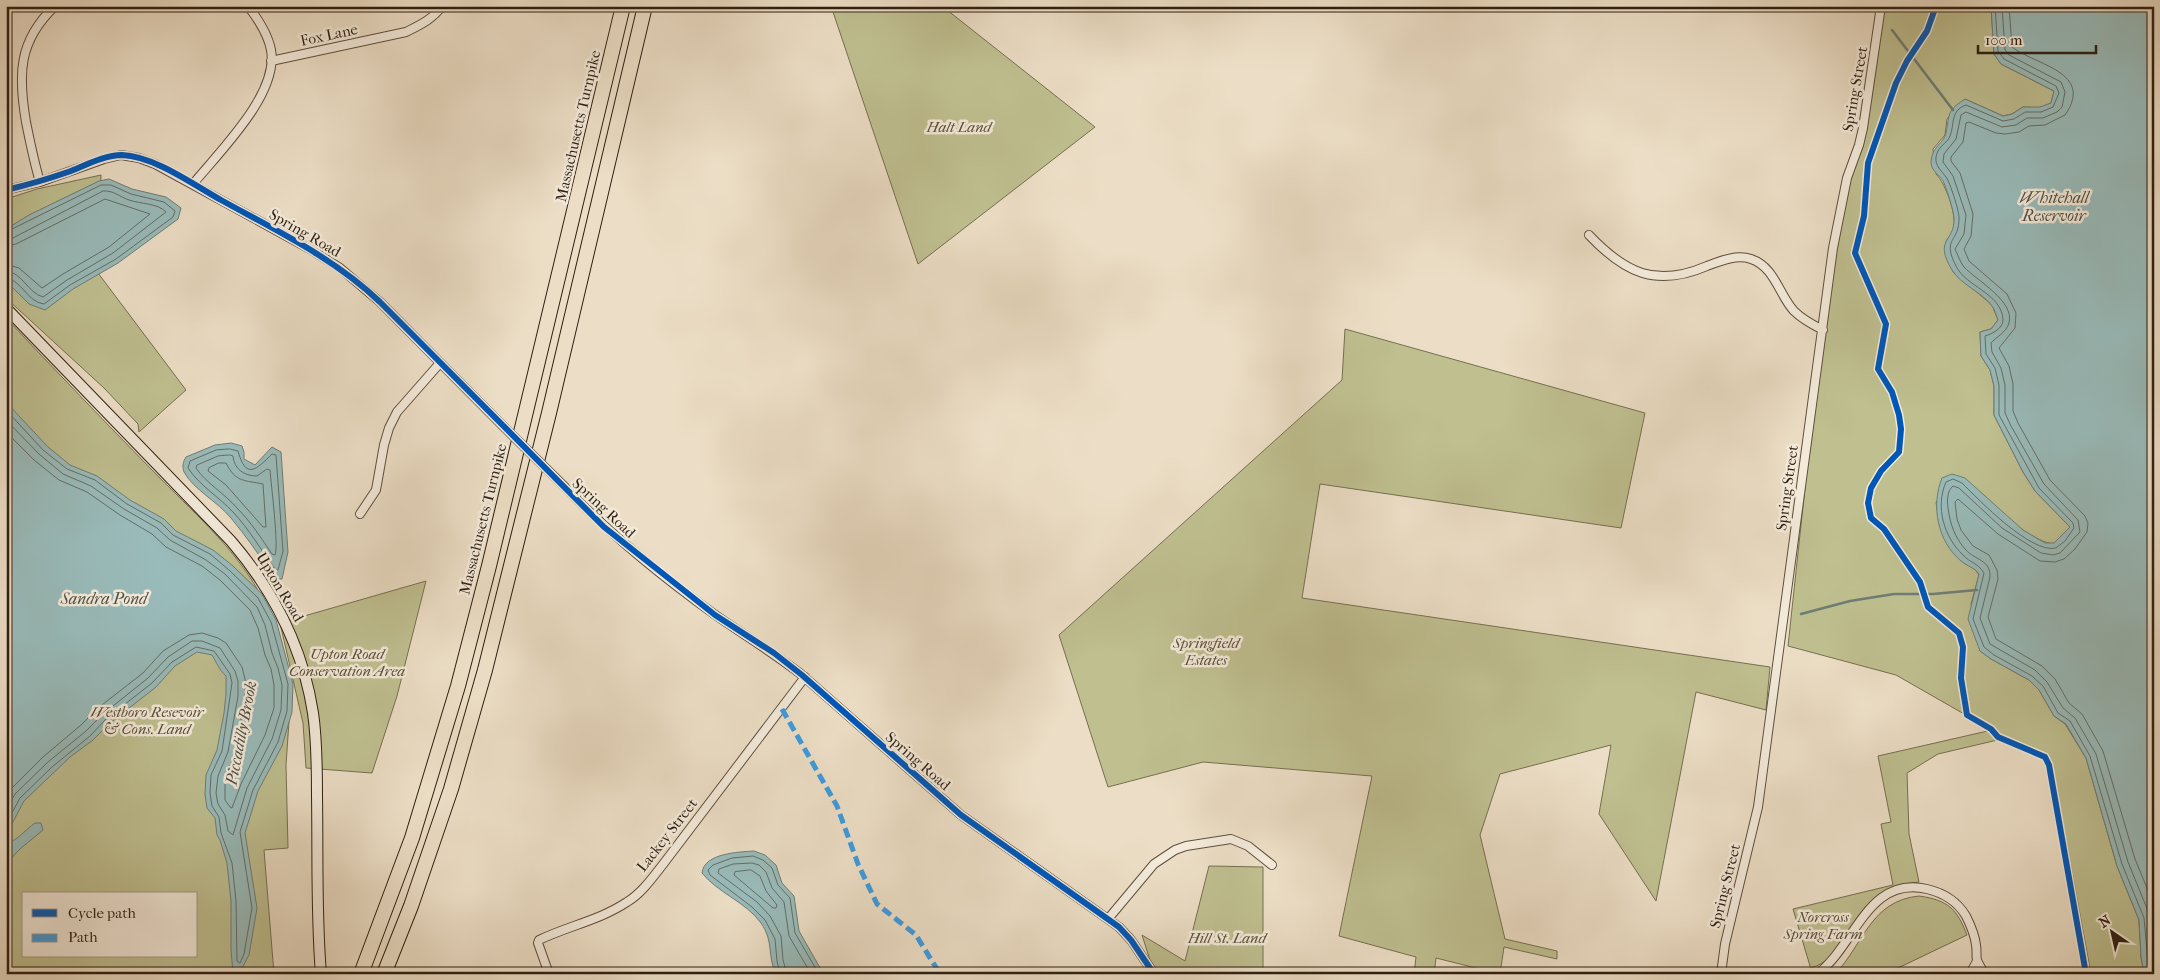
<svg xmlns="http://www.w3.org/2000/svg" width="2160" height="980" font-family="'IM FELL French Canon',serif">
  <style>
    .green { fill: #bfbf90; stroke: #766f50; fill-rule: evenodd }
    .water { fill: #99bbba; stroke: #6e7d76 }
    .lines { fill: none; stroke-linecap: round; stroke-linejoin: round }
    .shore { stroke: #646d66; stroke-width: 1 }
    .stream { stroke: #6e7d76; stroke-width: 2.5 }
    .street-casing { stroke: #5e4f3e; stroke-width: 10 }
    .secondary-casing { stroke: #2e1f11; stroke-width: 12 }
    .highway-casing { stroke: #2e1f11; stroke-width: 16 }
    .street { stroke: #f3eada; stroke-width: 8 }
    .secondary { stroke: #f3eada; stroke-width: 10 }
    .highway { stroke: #ecdec6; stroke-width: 14 }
    .street-bridge-casing { stroke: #5e4f3e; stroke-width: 10; stroke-linecap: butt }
    .street-bridge { stroke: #f3eada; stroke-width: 8 }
    .quiet { stroke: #3d9bde; stroke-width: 5; stroke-dasharray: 10 5; stroke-linecap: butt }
    .cycleway-casing { stroke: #f3eada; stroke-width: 9 }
    .cycleway { stroke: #0057b8; stroke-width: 6 }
    .labels { text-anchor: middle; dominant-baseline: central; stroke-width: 5; stroke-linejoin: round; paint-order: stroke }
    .street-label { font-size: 15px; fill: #2e1f11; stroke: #f3eada }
    .park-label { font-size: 15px; font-style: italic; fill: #5a4f37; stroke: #f3eada }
    .water-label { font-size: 16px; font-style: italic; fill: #4e4e44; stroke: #f3eada }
  </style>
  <rect width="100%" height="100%" fill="#ecdec6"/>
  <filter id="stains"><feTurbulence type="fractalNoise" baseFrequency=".004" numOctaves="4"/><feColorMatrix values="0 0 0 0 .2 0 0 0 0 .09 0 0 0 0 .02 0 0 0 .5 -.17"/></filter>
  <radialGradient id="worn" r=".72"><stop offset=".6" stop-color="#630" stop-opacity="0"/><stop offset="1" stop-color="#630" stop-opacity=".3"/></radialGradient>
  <path class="green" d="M831,6h111l153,121 -177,137z
    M1883,6h108l3,48 7,10 53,27 -3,12 -11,5 -17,-1 -11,7 -9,2 -38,-17 -18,20 -2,16 -12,14 3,25c10,10 22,43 17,57 -1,3 -5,7 -7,10l7,31 39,33 6,15 -7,9 -11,3 1,24 9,14 4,16v29l29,57 12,19 35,36 -16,17c-26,-2 -71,-47 -89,-66l-29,24c3,23 8,41 25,58 6,7 12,5 18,15l-8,29 9,47 11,8 38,21 10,10 15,26 11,8 21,34 31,108 22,54 2,37 3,17h-53l-39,-210 -46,-26 -68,16 -31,19 2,61 10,48c-41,3 -56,27 -77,58 -9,14 -15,23 -31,28l-1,-2 -17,-57 100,-24 -12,-61 10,-2 -13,-66 114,-26 -96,-55 -108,-29 23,-214 25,-193 36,-159 9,-46z
    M101,175l-3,98 88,117 -47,42 -1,-8 -34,-36 -98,-90v-99l31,-10z
    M6,318c49,52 98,103 148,154 37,38 79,74 105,120l-26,-26 58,126 -5,73 2,83 -24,2 10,124h-268zM24,894h172v62h-172z
    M1345,329l300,84 -24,115 -301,-44 -18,114 468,69 -4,43 -70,-18 -40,209 -57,-87 12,-69 -111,29 -20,61 25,104 52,12v8l-53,-12 -4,27 -64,-16 -2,16h-20l2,-17 -77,-21 33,-160 -169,-14 -95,25 -49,-152 283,-255z
    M426,581l-29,115 -25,77 -66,-5 -3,-45 -23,-100z
    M1209,866l54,1v107h-103l-10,-14 -8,-25 43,26z
    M1919,896c29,4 38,13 48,39l-69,33 2,6h-65c29,-30 35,-73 84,-78z"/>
  <path class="water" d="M1991,6h163v968h-10l-3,-17 -2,-37 -22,-54 -31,-108 -20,-34 -12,-8 -15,-26 -10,-10 -38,-21 -11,-8 -12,-32 11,-45c-5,-7 -11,-7 -18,-13 -24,-20 -30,-56 -19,-83l10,-4 13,4 58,52 22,13h9l16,-16 -35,-36 -12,-19 -29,-57v-29l-4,-16 -9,-14 -1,-24 11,-3 7,-9c-2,-5 -3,-10 -6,-14 -10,-14 -31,-21 -40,-36 -19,-32 3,-27 2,-52 0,-7 -8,-31 -11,-37 -4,-7 -12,-10 -12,-19 1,-17 13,-18 15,-29 4,-21 1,-22 19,-34l38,17 9,-2 11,-7h17l11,-4 3,-12 -53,-27 -7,-10z
    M109,179l23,10 34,8 15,11 -3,11 -60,44 -45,26 -28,21 -16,-6 -23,-23v-52l23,-14 70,-34z
    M6,402l41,44 23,19 27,11 33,24 34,19 12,12 37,19 20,16 29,28 14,26 17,64 -1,28 -10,34 -24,45 -13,42 12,75 -8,47 -10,19h-6l-2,-25v-48l-4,-38 -7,-23 -3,-5 -2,-17 -8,-10 -2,-14 1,-19 11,-25 7,-37 2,-19v-18c-7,-6 -9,-13 -14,-21l-15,-3 -22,14 -19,21 -46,36 -17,17 -23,17 -46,44 -18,34z
    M231,443l11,3 2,6v7l11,6 17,-18 9,5 7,100 -6,27h-5l-5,-5c-13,-19 -26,-38 -41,-56 -13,-16 -38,-29 -47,-46 -2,-6 -1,-10 2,-15l29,-12z
    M35,823h6l2,7 -23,19 -14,15v-23l2,2c10,-3 18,-14 27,-20z
    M754,851l11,4 11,10 6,18 12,13 5,35 20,35 6,8h-49c-9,-18 -2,-33 -15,-51 -15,-21 -43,-30 -59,-50 2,-20 37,-21 52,-22z"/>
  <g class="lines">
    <path class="shore" d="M1995,6l3,45 6,8 52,27 3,7 -6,14 -12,5h-16l-11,7 -11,2 -37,-16c-16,6 -11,18 -16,31 -2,6 -9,9 -12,15 -6,12 2,18 8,26 4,5 13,34 13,40 1,26 -18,20 -3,49 10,21 45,27 47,53 1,9 -11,15 -18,17l1,18 9,14 4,17v30l40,73 34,35 1,5 -9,13 -9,7c-25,6 -77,-48 -94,-65l-9,-4 -7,3c-11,25 -2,55 17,73 7,8 14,7 21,18l-11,46 11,28 10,8 38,21 11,10 15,27 12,8 20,35 32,108 22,54 5,56
      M2002,6l3,44 4,5 52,27 4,10 -3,15 -5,5 -14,6h-16l-11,7 -14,2 -36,-15 -5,3 -5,24 -12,15 -1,8 10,14 13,39 -2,19 -9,15c3,6 5,13 9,18 12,13 51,34 45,56 -3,10 -13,14 -18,20l1,9 9,16 4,17v28l6,13 33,58 34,36 2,12 -20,21 -7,2 -12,-2 -39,-25 -43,-40 -6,-2c-6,5 -6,14 -5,22 2,16 7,30 18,42 9,10 25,10 24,27l-10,41 10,26 45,26 12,12 16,26 12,10 21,36 32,108 22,54 4,49
      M2009,6l3,41c23,18 83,25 53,68l-20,10 -16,1 -10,6 -14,2 -9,-1 -27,-11 -3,1 -3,19 -12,15v4l9,12 13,41 -2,22 -7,13 5,12 38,33 9,19 -1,15 -16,20 10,18 4,18v27l5,12 32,57 35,36 3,7 -1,9 -12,17 -11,10 -9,3 -15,-1 -42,-27 -40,-35 -3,3 2,17 4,11 12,16 16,9 8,15 1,9 -10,38 8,22 46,27 13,13 14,24 13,11 21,37 32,108 19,46
      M6,232l95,-47h10l20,9 33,8 11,9 -2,6 -57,42 -46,26 -26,19c-17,-2 -22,-24 -38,-26
      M6,239l7,-1 90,-47c10,-1 17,6 26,9 11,4 29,3 37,12l-53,41 -46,27 -24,17c-15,-4 -21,-25 -37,-26
      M6,246l10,-2 89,-45 45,15 -41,33 -46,27 -21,14 -23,-20 -13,-4
      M6,410l37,40 24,19 28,11 32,24 34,19 12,12 37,19 19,16 29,28 13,24 17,62 -1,27 -9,31 -25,48 -13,42 12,76 -8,46 -4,9 -3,-2 -1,-60 -4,-38 -11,-30 -2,-16 -7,-11 -2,-13 1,-18 11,-24 10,-68 -2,-9 -16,-23 -18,-4 -24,15 -20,21 -46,36 -16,17 -38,31 -32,31 -14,26
      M6,420l33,34 24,20 28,12 33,23 33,19 13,12 36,20 19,14 32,33 8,18 7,28 6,15 4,17 -1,25 -9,29 -25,49 -14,47 -5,-4 -3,-16 -7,-11 -2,-11 2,-17 10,-24 10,-56v-15l-3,-10 -15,-23 -18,-7h-10l-24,16 -20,21 -45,36 -17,17 -38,31 -33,32 -9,16
      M6,432l28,28 25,20 28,12 33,23 32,19 14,13 36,19 18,14 30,30 8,18 7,27 6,14 3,16v23l-9,27 -24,49 -9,24 -2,-1 -5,-7v-21l10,-26 10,-56v-18l-3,-12 -16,-24 -8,-5 -16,-5 -13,2 -26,16 -20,22 -45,35 -17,17 -38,32 -37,37
      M230,449l8,2c8,29 18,19 34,3l4,1 7,96 -5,19 -3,-1c-14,-19 -26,-40 -42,-57 -14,-15 -33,-26 -45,-44l2,-7 26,-11z
      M230,455l3,1c1,13 11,20 24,20l10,-7 3,1c1,14 9,77 5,85l-3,-1c-11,-16 -21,-32 -35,-46 -12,-14 -32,-26 -41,-40l1,-3 21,-9z
      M219,463h7c10,20 19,17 37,21l3,43h-3l-37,-42 -18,-14 1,-3z
      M751,870l9,6 6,15 11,14 -1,3h-3l-39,-33 1,-3z
      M780,974l-3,-13 -2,-22 -10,-19 -13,-13 -42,-32 -2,-5 5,-5 19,-7 21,-2 10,4 9,8 6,17 12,13 5,35 24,41
      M787,974l-4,-14 -2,-24 -11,-20 -13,-14 -39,-29 1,-4 14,-5 19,-1 7,2 7,7 6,16 12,14 5,34 22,38"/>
    <path class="stream" d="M1892,30l61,80
      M1801,614l49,-13 44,-7h39l44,-4"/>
    <defs>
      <path id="street" d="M271,61l135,-29c14,-7 27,-13 36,-26
        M40,182c-6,-20 -10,-40 -14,-60 -8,-47 -8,-81 29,-116
        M193,184c26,-32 86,-90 78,-134 -3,-16 -13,-31 -23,-44
        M6,190l34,-8 64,-23 17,-4 18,3 16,6 155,85 30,19 40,34 122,123
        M1589,235c36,38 67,53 118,31 13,-5 30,-12 44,-7 24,8 28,36 43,52 8,8 19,14 29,19
        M569,491c44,46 94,86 145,123 30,21 60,39 88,61l159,140 158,112 12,13 23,34
        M360,514l16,-24 8,-45 5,-17 8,-16 43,-49
        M1108,919l46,-55 21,-14 11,-4 45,-7 17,7 24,19
        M549,974l-11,-31 1,-3c29,-14 61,-20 88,-38 15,-9 26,-25 37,-39l141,-186
        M1721,974l4,-30 33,-137 75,-559 14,-70 12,-33 4,-17 18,-122
        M1817,974c38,-27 50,-99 110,-85 17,4 30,12 39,27 4,8 9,20 10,29 1,5 0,11 1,15 2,5 5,9 7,14
        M1970,974l7,-13"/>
      <path id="secondary" d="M6,308l225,233c42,49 72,107 82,172 4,27 4,56 4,83 1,59 -1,119 4,178"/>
      <path id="highway" d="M361,974l51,-136 46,-152 31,-120 134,-560
        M384,974l27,-68 40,-117 34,-119 64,-257 96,-407"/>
    </defs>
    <use href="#street" class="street-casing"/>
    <use href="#secondary" class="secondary-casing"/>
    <use href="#highway" class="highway-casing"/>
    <use href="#street" class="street"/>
    <use href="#secondary" class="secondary"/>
    <use href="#highway" class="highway"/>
    <defs>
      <path id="street-bridge" d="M502,425l67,66"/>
    </defs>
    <use href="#street-bridge" class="street-bridge-casing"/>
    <use href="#street-bridge" class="street-bridge"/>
    <path class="quiet" d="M782,709l55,97 21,58 19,40 39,31 24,39"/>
    <defs>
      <path id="cycleway" d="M1936,6l-9,25 -20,30 -11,22 -28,80 -4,53 -9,37 31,71 -8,45 14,23 7,23 2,14 -2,23 -18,19 -10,17 -3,15 3,15 13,11 36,53 8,25 31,26 4,14 -2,31 6,37 24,14 7,8 47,20 4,8 37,209
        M6,190c21,-5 42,-11 62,-18 16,-6 36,-17 54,-17 32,1 72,30 99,45 56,31 113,58 159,102l224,225 111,88 59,38 28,22 159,140 158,112 12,13 23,34"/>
    </defs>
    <use href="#cycleway" class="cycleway-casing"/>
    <use href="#cycleway" class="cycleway"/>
  </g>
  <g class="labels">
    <g class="street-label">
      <text transform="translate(329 35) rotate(-12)">Fox Lane</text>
      <text transform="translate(1855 89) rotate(-80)">Spring Street</text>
      <text transform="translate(578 126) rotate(-77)">Massachusetts Turnpike</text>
      <text transform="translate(305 233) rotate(30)">Spring Road</text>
      <text transform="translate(1787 488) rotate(-82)">Spring Street</text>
      <text transform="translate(604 508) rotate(43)">Spring Road</text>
      <text transform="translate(483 519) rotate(-76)">Massachusetts Turnpike</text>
      <text transform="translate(280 587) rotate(59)">Upton Road</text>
      <text transform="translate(918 761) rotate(41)">Spring Road</text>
      <text transform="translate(667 835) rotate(-52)">Lackey Street</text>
      <text transform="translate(1725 886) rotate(-76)">Spring Street</text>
    </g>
    <g class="park-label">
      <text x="959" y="127">Halt Land</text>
      <text x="1206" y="643">Springfield<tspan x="1206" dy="17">Estates</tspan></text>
      <text x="347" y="654">Upton Road<tspan x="347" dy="17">Conservation Area</tspan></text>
      <text x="147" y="712">Westboro Resevoir<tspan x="147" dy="17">&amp; Cons. Land</tspan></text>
      <text x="1823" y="917">Norcross<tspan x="1823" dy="17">Spring Farm</tspan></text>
      <text x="1227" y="938">Hill St. Land</text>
    </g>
    <g class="water-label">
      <text x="2054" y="197">Whitehall<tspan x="2054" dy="18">Reservoir</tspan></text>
      <text x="104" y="598">Sandra Pond</text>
      <text transform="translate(241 733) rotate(-79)">Piccadilly Brook</text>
    </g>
  </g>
  <rect width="2160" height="980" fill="none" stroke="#ecdec6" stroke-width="25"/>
  <rect x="8" y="8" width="2145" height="965" fill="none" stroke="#2e1f11" stroke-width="2.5"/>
  <rect x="12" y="12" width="2135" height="955" fill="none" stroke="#2e1f11"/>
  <rect x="22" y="892" width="175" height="65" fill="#f3eada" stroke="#a4998a"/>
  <rect x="32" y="909" width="25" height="8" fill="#0057b8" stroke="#a4998a"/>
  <text x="68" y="918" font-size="15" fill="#2e1f11">Cycle path</text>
  <rect x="32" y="934" width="25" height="8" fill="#3d9bde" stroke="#a4998a"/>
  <text x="68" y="942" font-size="15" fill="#2e1f11">Path</text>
  <g transform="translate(2112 932) rotate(326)" stroke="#f3eada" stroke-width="4" paint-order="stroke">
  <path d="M0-4L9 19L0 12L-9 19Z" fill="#2e1f11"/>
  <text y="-8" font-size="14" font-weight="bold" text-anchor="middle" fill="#2e1f11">N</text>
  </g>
  <path d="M1978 45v8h118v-8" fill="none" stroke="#2e1f11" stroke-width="2.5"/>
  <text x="1985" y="45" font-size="15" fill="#2e1f11" stroke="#f3eada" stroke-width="4" paint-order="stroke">100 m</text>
  <rect width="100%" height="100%" filter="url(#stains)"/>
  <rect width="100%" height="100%" fill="url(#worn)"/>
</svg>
